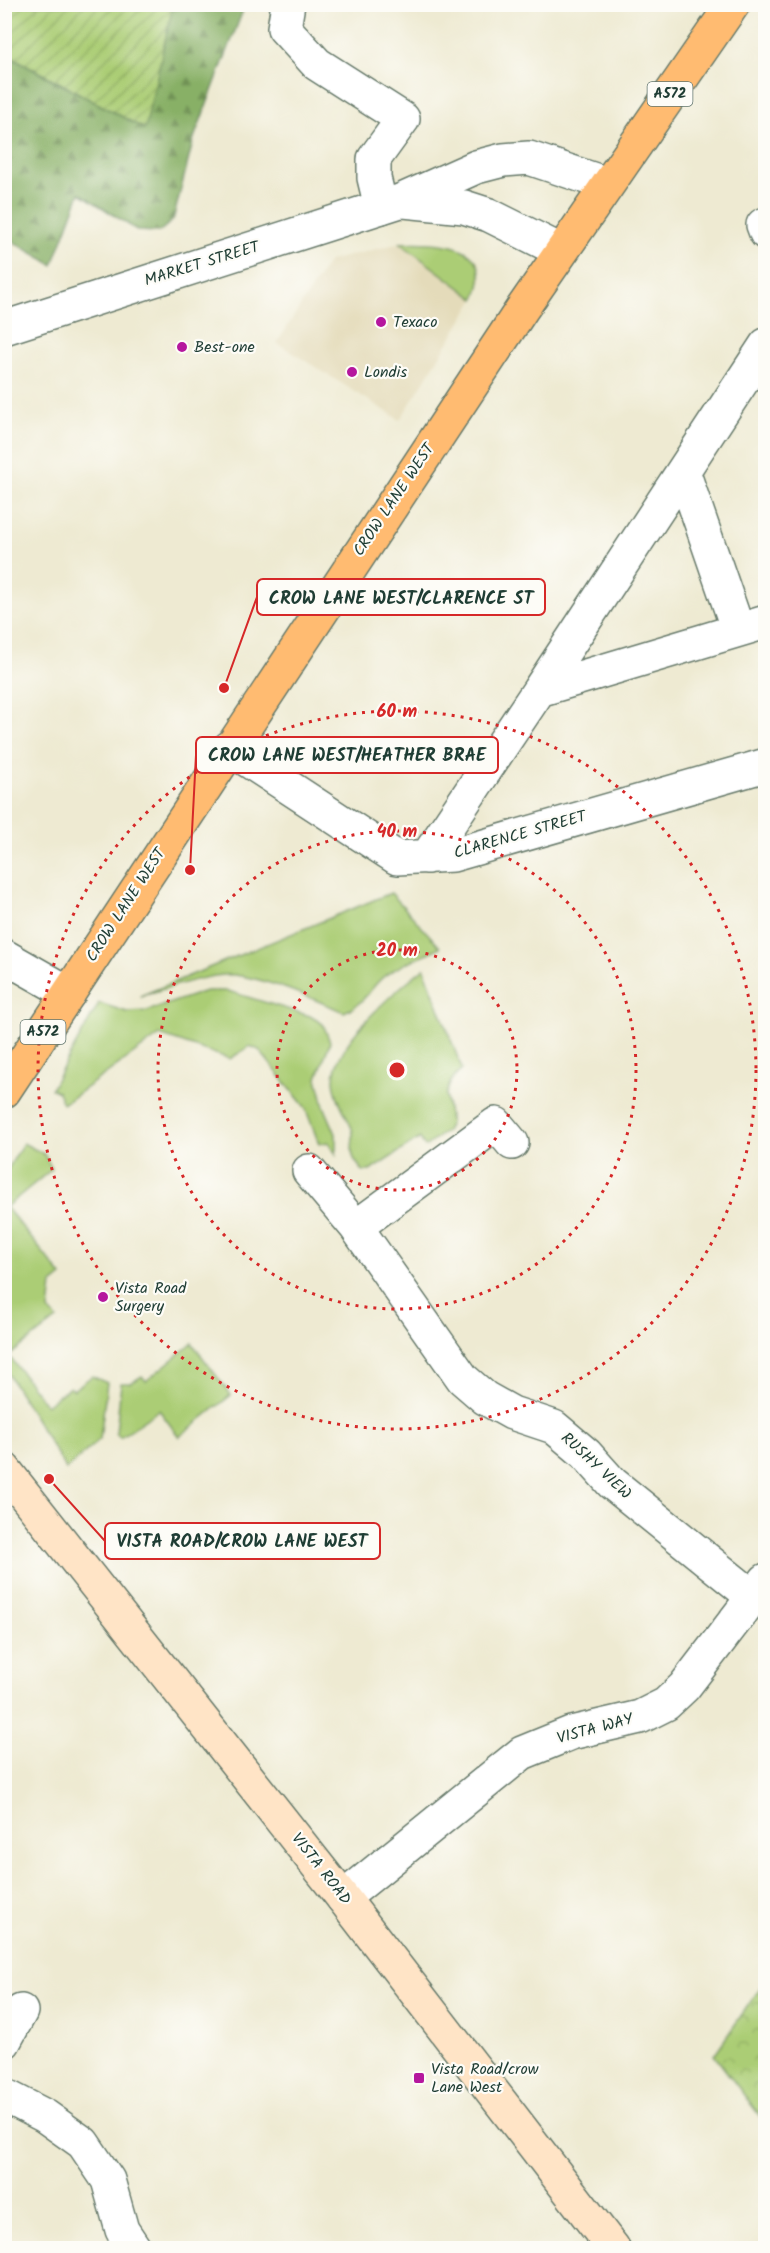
<svg xmlns="http://www.w3.org/2000/svg" width="770" height="2253" font-family="Kalam,sans-serif">
  <style>
    .built { fill: #e4dbba }
    .grass { fill: #abcd75; stroke: #658554; stroke-width: 1.5 }
    .forest { fill: url(#forest-firs); stroke: #54764d; stroke-width: 1.5 }
    .park { fill: url(#park-crowns); stroke: #658554; stroke-width: 1.5 }
    .garden { fill: url(#garden-furrows); stroke: #658554; stroke-width: 1.5 }
    .lines { fill: none; stroke-linecap: round; stroke-linejoin: round }
    .minor-casing { stroke: #677a6b; stroke-width: 36 }
    .tertiary-casing { stroke: #677a6b; stroke-width: 36 }
    .secondary-casing { stroke: #677a6b; stroke-width: 36 }
    .primary-casing { stroke: #677a6b; stroke-width: 36 }
    .minor { stroke: #fff; stroke-width: 33 }
    .tertiary { stroke: #fff; stroke-width: 33 }
    .secondary { stroke: #ffe4c6; stroke-width: 33 }
    .primary { stroke: #ffbb71; stroke-width: 33 }
    .ring { fill: none; stroke: #d62828; stroke-width: 3; stroke-dasharray: 3 6 }
    .poi-dot { fill: #b5179e; stroke: #fdfcf7; stroke-width: 2 }
    .labels { text-anchor: middle; dominant-baseline: central; stroke-width: 4.5; stroke-linejoin: round; paint-order: stroke }
    .shield { fill: #fdfcf7; stroke: #62766e; stroke-width: 1.5 }
    .shield-label { font-size: 15px; font-weight: bold; fill: #1f3d34 }
    .street-label { font-size: 16px; fill: #1f3d34; stroke: #fdfcf7 }
    .poi-label { font-size: 16px; fill: #1f3d34; stroke: #fdfcf7; text-anchor: start }
    .centre { fill: #d62828; stroke: #fdfcf7; stroke-width: 3 }
    .ring-label { font-size: 18px; text-anchor: middle; font-weight: bold; fill: #d62828; stroke: #fdfcf7; stroke-width: 4.5; stroke-linejoin: round; paint-order: stroke }
    .leader { fill: none; stroke: #d62828; stroke-width: 2 }
    .callout-dot { fill: #d62828; stroke: #fdfcf7; stroke-width: 2 }
    .callout { fill: #fdfcf7; stroke: #d62828; stroke-width: 2 }
    .callout-label { font-size: 18px; text-anchor: middle; font-weight: bold; fill: #1f3d34 }
  </style>
  <defs>
    <pattern id="forest-firs" width="22" height="20" patternUnits="userSpaceOnUse" patternTransform="scale(1.5)"><rect width="22" height="20" fill="#88b066"/><path d="M5 1l3.5 6h-7zM16 11l3.5 6h-7z" fill="#6f9055"/></pattern>
    <pattern id="park-crowns" width="20" height="18" patternUnits="userSpaceOnUse" patternTransform="scale(1.5)"><rect width="20" height="18" fill="#abcd75"/><path d="M2 6a3 3 0 1 1 6 0M12 15a3 3 0 1 1 6 0" fill="none" stroke="#8ba861"/></pattern>
    <pattern id="garden-furrows" width="10" height="10" patternUnits="userSpaceOnUse" patternTransform="scale(1.5)"><rect width="10" height="10" fill="#abcd75"/><path d="M-1 1l2-2M0 10L10 0M9 11l2-2" fill="none" stroke="#8ba861"/></pattern>
  </defs>
  <rect width="100%" height="100%" fill="#fdfcf7"/>
  <filter id="ink" filterUnits="userSpaceOnUse"><feTurbulence type="fractalNoise" baseFrequency=".0167" numOctaves="2"/><feDisplacementMap in="SourceGraphic" scale="12" xChannelSelector="R" yChannelSelector="G"/><feConvolveMatrix kernelMatrix="1 2 1 2 8 2 1 2 1" color-interpolation-filters="sRGB"/></filter>
  <filter id="wash" filterUnits="userSpaceOnUse"><feTurbulence type="fractalNoise" baseFrequency=".008" numOctaves="4" result="noise"/><feDisplacementMap in="SourceGraphic" scale="24" xChannelSelector="R" yChannelSelector="G"/><feGaussianBlur stdDeviation="1.35" result="paint"/><feColorMatrix in="noise" values="0 0 0 0 0 0 0 0 0 0 0 0 0 0 0 0 0 1.4 0 .05"/><feComposite in="paint" operator="in"/></filter>
  <g filter="url(#wash)">
    <rect width="100%" height="100%" fill="#eeead2"/>
    <path class="built" d="M415,242l17,1 33,8 13,10 4,18 -7,20 -75,121 -123,-77 52,-82 71,-18z"/>
    <path class="grass" d="M400,243c40,-2 98,0 75,56z
      M391,893l49,54c-18,10 -43,18 -58,31 -14,13 -19,27 -38,34 -33,-14 -74,-32 -109,-37 -23,-3 -72,15 -95,21z
      M424,968l38,101 -11,12 -5,13 4,29 -4,8 -21,16 -5,-9 -50,33h-7c-3,-4 -9,-10 -10,-15 -3,-8 2,-19 -1,-27 -6,-16 -17,-31 -18,-48 -1,-38 62,-91 90,-113z
      M206,991h22l82,25 13,8 7,18 -13,36 7,28 12,28v20l-8,-12 -9,2 -14,-37 -46,-57 -9,-4 -20,13 -70,-24 -97,69 -5,-12 -7,-3 48,-86 28,9 20,-1z
      M23,1143l21,11 8,15 -46,38 56,69 -10,8 -3,26 8,9 -48,37 37,49 24,-18 3,3 19,-14 15,7 -7,56 -34,30 -61,-100v-195z
      M192,1343l39,52 -52,42 -20,-27 -39,27 -4,-4 5,-50h10l11,-7 4,5z"/>
    <path class="forest" d="M173,5h72l-51,133 -21,82 -14,12 -21,-1 -58,-38 -27,72 -48,-28 -1,-183 141,75z"/>
    <path class="park" d="M765,1981v142l-51,-68z"/>
    <path class="garden" d="M4,5h169l-28,124 -140,-76z"/>
  </g>
  <g filter="url(#ink)">
    <g class="lines">
      <defs>
        <path id="minor" d="M288,4l-4,24 33,36 86,55 -29,40v19l7,29
          M766,224l-3,1 3,8
          M683,471l55,159
          M539,690l227,-345
          M229,748l168,110 56,-3 313,-90
          M427,857l112,-167 227,-68
          M4,956l65,37
          M309,1171l47,56 107,152 22,19 27,15 42,14 32,27 26,29 141,114
          M356,1227l140,-103 16,19
          M343,1898l179,-145 49,-20 69,-16 26,-13 18,-17 82,-107
          M4,2042l17,-31
          M4,2095l41,21 38,27 25,37 14,50 12,18"/>
        <path id="tertiary" d="M404,201l60,6 25,8 72,36
          M4,328l396,-127 76,-34 27,-7 26,-2 78,26"/>
        <path id="secondary" d="M4,1469l339,429 270,350"/>
        <path id="primary" d="M4,1091l518,-782 211,-305"/>
      </defs>
      <use href="#minor" class="minor-casing"/>
      <use href="#tertiary" class="tertiary-casing"/>
      <use href="#secondary" class="secondary-casing"/>
      <use href="#primary" class="primary-casing"/>
      <use href="#minor" class="minor"/>
      <use href="#tertiary" class="tertiary"/>
      <use href="#secondary" class="secondary"/>
      <use href="#primary" class="primary"/>
    </g>
  </g>
  <g class="ring">
    <circle cx="397" cy="1070" r="120"/>
    <circle cx="397" cy="1070" r="239"/>
    <circle cx="397" cy="1070" r="359"/>
  </g>
  <g class="poi-dot">
    <circle cx="381" cy="322" r="6"/>
    <circle cx="182" cy="347" r="6"/>
    <circle cx="352" cy="372" r="6"/>
    <circle cx="103" cy="1297" r="6"/>
    <rect x="413" y="2072" width="12" height="12" rx="3"/>
  </g>
  <g class="labels">
    <g class="shield">
      <rect x="647.5" y="82" width="45" height="24" rx="4.5"/>
      <rect x="20.5" y="1020" width="45" height="24" rx="4.5"/>
    </g>
    <g class="shield-label">
      <text x="670" y="94">A572</text>
      <text x="43" y="1032">A572</text>
    </g>
    <g class="street-label">
      <text transform="translate(202 264) rotate(-17)">MARKET STREET</text>
      <text transform="translate(394 500) rotate(-56)">CROW LANE WEST</text>
      <text transform="translate(520 835) rotate(-16)">CLARENCE STREET</text>
      <text transform="translate(126 905) rotate(-57)">CROW LANE WEST</text>
      <text transform="translate(596 1466) rotate(43)">RUSHY VIEW</text>
      <text transform="translate(595 1729) rotate(-15)">VISTA WAY</text>
      <text transform="translate(321 1869) rotate(52)">VISTA ROAD</text>
    </g>
    <g class="poi-label">
      <text x="393" y="322">Texaco</text>
      <text x="194" y="347">Best-one</text>
      <text x="364" y="372">Londis</text>
      <text x="115" y="1288">Vista Road<tspan x="115" dy="18">Surgery</tspan></text>
      <text x="431" y="2069">Vista Road/crow<tspan x="431" dy="18">Lane West</tspan></text>
    </g>
  </g>
  <circle cx="397" cy="1070" r="9" class="centre"/>
  <g class="ring-label">
    <text x="397" y="717">60 m</text>
    <text x="397" y="837">40 m</text>
    <text x="397" y="956">20 m</text>
  </g>
  <path class="leader" d="M224 688L257 597M190 870L196 755M49 1479L105 1541"/>
  <g class="callout-dot">
    <circle cx="224" cy="688" r="6"/>
    <circle cx="190" cy="870" r="6"/>
    <circle cx="49" cy="1479" r="6"/>
  </g>
  <g class="callout">
    <rect x="257" y="579" width="288" height="36" rx="6"/>
    <rect x="196" y="737" width="302" height="36" rx="6"/>
    <rect x="105" y="1523" width="275" height="36" rx="6"/>
  </g>
  <g class="callout-label">
    <text x="401" y="604">CROW LANE WEST/CLARENCE ST</text>
    <text x="347" y="761">CROW LANE WEST/HEATHER BRAE</text>
    <text x="242" y="1547">VISTA ROAD/CROW LANE WEST</text>
  </g>
  <rect width="770" height="2253" fill="none" stroke="#fdfcf7" stroke-width="24"/>
</svg>
